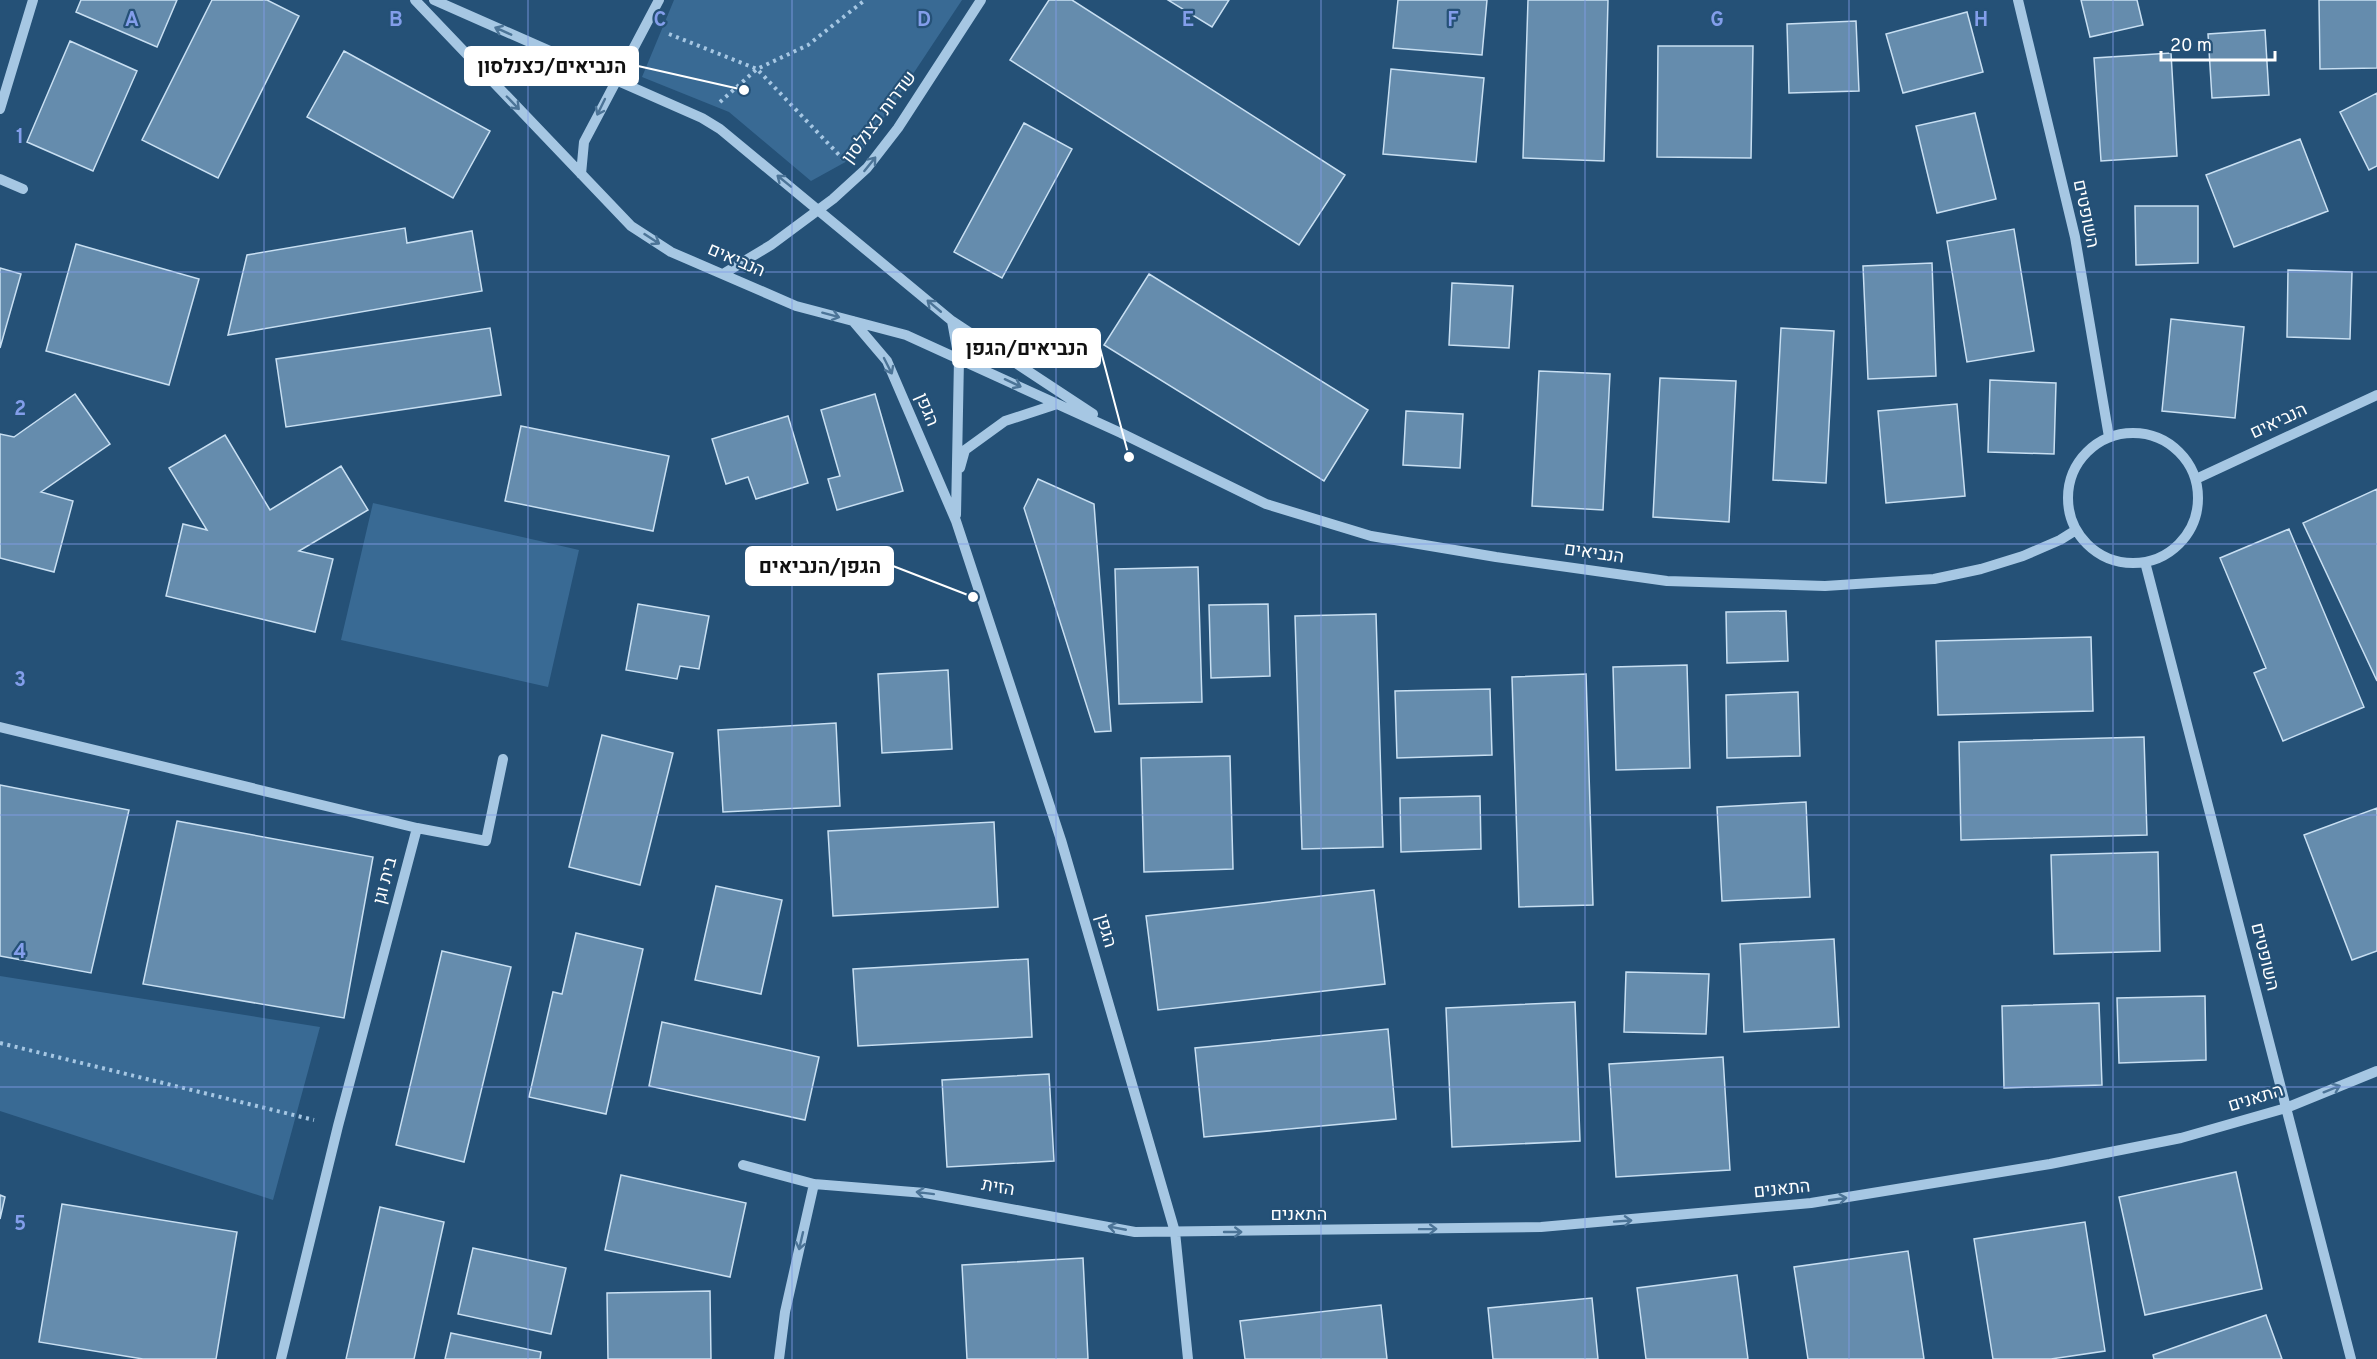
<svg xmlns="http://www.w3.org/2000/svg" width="2377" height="1359" font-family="Overpass,Heebo,sans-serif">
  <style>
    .green { fill: #396a94 }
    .building { fill: #658cad; stroke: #c8dff2; stroke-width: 1.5 }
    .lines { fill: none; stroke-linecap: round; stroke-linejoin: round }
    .path { stroke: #a6c7e3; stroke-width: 4; stroke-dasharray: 3 4.5; stroke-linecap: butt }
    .minor { stroke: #a6c7e3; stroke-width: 10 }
    .oneway { stroke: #4c7497 }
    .grid { fill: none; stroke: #839eea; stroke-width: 1.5; stroke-opacity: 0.55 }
    .labels { text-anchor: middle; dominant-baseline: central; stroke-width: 4.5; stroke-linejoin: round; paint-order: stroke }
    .street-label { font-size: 18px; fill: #fff; stroke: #255177 }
    .grid-label { font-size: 20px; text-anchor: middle; font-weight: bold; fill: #839eea; stroke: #255177; stroke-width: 4.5; stroke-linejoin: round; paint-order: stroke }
    .leader { fill: none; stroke: #fff; stroke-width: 2 }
    .callout-dot { fill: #fff; stroke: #255177; stroke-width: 2 }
    .callout { fill: #fff; stroke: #fff; stroke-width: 2 }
    .callout-label { font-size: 20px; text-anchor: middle; font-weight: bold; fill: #111 }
  </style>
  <rect width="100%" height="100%" fill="#255177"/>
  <path class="green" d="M674,0h288l-102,154 -49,27 -82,-69 -87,-35z
    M373,503l206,47 -31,137 -207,-47z
    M0,976l320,51 -47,173 -273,-89z"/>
  <path class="building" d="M81,0h96l-20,47 -81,-35z
    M212,0h55l32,16 -81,162 -76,-38z
    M1049,0h23l273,175 -46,70 -289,-185z
    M1168,0h61l-17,27z
    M1398,0h89l-5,55 -89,-7z
    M1528,0h80l-4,161 -81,-3z
    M2081,0h56l6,25 -53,12z
    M2319,0h58v68l-57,1z
    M1967,12l16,60 -80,21 -17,-59z
    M1856,21l3,70 -70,2 -2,-69z
    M2265,30l4,65 -57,3 -4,-64z
    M70,41l67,30 -44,100 -66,-29z
    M1658,46h95l-2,112 -94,-1z
    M344,51l146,80 -37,67 -146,-81z
    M2171,53l6,103 -76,5 -7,-103z
    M1391,69l93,9 -8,84 -93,-8z
    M2377,93v73l-8,4 -29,-58z
    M1975,113l21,86 -59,14 -21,-87z
    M1024,123l48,26 -70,129 -48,-26z
    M2300,139l28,72 -94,36 -28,-72z
    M2135,206h63v57l-62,2z
    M405,228l2,15 65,-12 10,60 -254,44 19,-80z
    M2014,229l20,122 -67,11 -20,-121z
    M76,244l123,35 -30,106 -123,-34z
    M1932,263l4,113 -68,3 -5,-113z
    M0,268l21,6 -21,74z
    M2288,270l64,2 -2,67 -63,-2z
    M1149,274l219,136 -44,71 -220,-136z
    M1452,283l61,3 -4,62 -60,-3z
    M2171,319l73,8 -9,91 -73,-7z
    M490,328l11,67 -215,32 -10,-68z
    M1781,328l53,3 -8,152 -53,-3z
    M1539,371l71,3 -7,136 -71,-4z
    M1660,378l76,3 -7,141 -76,-5z
    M1990,380l66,3 -2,71 -66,-2z
    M75,394l35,50 -69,48 32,9 -19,71 -54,-14v-124l14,3z
    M875,394l28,97 -66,19 -9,-31 12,-3 -19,-66z
    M1957,404l8,92 -79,7 -8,-92z
    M1406,411l57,3 -3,54 -57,-3z
    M788,416l20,67 -52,16 -8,-22 -22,7 -14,-45z
    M521,426l148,30 -16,75 -148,-30z
    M225,435l45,75 71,-44 27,44 -69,41 34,8 -18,73 -149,-36 17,-72 24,6 -38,-62z
    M1038,479l56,25 17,227 -16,1 -71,-224z
    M2377,489v192l-74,-158z
    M2289,529l75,178 -81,34 -29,-68 12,-5 -46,-110z
    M1198,567l4,135 -83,2 -4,-135z
    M638,604l71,12 -10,53 -19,-3 -3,13 -51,-9z
    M1268,604l2,72 -59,2 -2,-73z
    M1786,611l2,50 -61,2 -1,-51z
    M1376,614l7,233 -81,2 -7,-233z
    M2091,637l2,74 -155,4 -2,-74z
    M1687,665l3,103 -74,2 -3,-103z
    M948,670l4,79 -70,4 -4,-79z
    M1586,674l7,231 -74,2 -7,-230z
    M1490,689l2,66 -95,3 -2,-67z
    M1798,692l2,64 -73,2 -1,-63z
    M836,723l4,83 -117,6 -5,-82z
    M602,735l71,18 -33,132 -71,-18z
    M2144,737l3,98 -186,5 -2,-98z
    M1230,756l3,113 -89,3 -3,-114z
    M0,785l129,25 -38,163 -91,-17z
    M1480,796l1,53 -80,3 -1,-54z
    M1806,802l4,95 -88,4 -5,-94z
    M2377,808v143l-25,9 -48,-125z
    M177,821l196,36 -29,161 -201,-34z
    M994,822l4,85 -165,9 -5,-85z
    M2158,852l2,99 -106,3 -3,-99z
    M716,886l66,14 -21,94 -66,-14z
    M1374,890l11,94 -227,26 -12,-94z
    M576,933l67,16 -37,165 -77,-17 24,-105 9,2z
    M1834,939l5,88 -95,5 -4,-88z
    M442,951l69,16 -47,195 -68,-17z
    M1028,959l4,78 -174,9 -5,-77z
    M1626,972l83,2 -3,60 -82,-2z
    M2205,996l1,64 -87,3 -2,-65z
    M1575,1002l5,139 -128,6 -6,-139z
    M2099,1003l3,82 -98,3 -2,-82z
    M662,1022l157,35 -14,63 -156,-34z
    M1388,1029l8,90 -192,18 -9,-89z
    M1723,1057l7,113 -114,7 -7,-113z
    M1049,1074l5,87 -107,6 -5,-87z
    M2236,1172l26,117 -117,26 -26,-118z
    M621,1175l125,28 -16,74 -125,-27z
    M0,1195l5,2 -5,22z
    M62,1204l175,28 -21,127h-73l-104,-17z
    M380,1207l64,15 -30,137h-68z
    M2085,1222l20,129 -54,8h-58l-19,-120z
    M473,1248l93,20 -15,66 -93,-20z
    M1908,1251l16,108h-116l-14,-92z
    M1083,1258l5,101h-121l-5,-94z
    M1737,1275l11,84h-102l-9,-71z
    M710,1291l1,68h-103l-1,-66z
    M1592,1298l6,61h-105l-5,-51z
    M1381,1305l6,54h-142l-5,-38z
    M2266,1315l16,44h-128l-1,-4z
    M451,1333l90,19 -1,7h-95z"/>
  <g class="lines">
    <path class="path" d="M669,34l88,35 85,89
      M720,102l37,-33 51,-24 57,-45
      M0,1043l314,77"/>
    <path class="minor" d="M415,0l216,226 40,26 125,54 110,29 215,98 145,71 105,32 125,21 171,24 158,5 109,-7 47,-10 42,-13 37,-16 16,-10
      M434,0l268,118 18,11 232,192 141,93
      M2018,0l57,237 34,200
      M0,109l33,-109
      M581,174l3,-32 75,-142
      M0,179l23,10
      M723,274l48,-29 62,-46 34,-31 31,-40 83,-128
      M853,321l34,40 69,160 105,319 114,392 13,127
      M952,321l7,38 -3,156
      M2068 498a65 65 0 1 1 130 0a65 65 0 1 1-130 0Z
      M960,468l5,-18 40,-29 52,-17
      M2196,479l181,-84
      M2145,562l206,797
      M0,727l417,101 69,13 17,-82
      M743,1165l71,19 111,9 210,39 406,-5 270,-24 239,-39 131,-26 105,-30 91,-37
      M281,1359l57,-233 79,-298
      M779,1359l6,-47 29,-128"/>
  </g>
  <defs><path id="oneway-shaft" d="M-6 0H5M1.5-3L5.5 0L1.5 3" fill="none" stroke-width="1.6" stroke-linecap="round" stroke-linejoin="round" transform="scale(1.5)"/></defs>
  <g class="oneway">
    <use href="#oneway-shaft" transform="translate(503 31) rotate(-156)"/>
    <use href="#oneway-shaft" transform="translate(513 103) rotate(46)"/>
    <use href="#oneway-shaft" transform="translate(601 107) rotate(116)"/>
    <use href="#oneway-shaft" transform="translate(870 164) rotate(-51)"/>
    <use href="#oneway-shaft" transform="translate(784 181) rotate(-141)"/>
    <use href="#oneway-shaft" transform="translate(652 239) rotate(33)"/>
    <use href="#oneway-shaft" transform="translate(934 306) rotate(-140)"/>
    <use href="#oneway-shaft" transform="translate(831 315) rotate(15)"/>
    <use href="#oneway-shaft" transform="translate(888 366) rotate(63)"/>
    <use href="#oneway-shaft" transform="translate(1013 383) rotate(25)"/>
    <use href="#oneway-shaft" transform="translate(2332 1089) rotate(-22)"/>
    <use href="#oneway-shaft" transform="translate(925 1193) rotate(-173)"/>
    <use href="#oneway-shaft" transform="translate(1838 1199) rotate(-8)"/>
    <use href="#oneway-shaft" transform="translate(1623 1221) rotate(-4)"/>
    <use href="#oneway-shaft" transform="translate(1117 1228) rotate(-169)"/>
    <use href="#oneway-shaft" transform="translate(1428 1229) rotate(-1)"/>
    <use href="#oneway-shaft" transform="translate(1233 1232)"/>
    <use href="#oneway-shaft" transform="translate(801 1241) rotate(103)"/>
  </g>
  <path class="grid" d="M264,0v1359M528,0v1359M792,0v1359M1056,0v1359M1321,0v1359M1585,0v1359M1849,0v1359M2113,0v1359M0,272h2377M0,544h2377M0,815h2377M0,1087h2377"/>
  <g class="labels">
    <g class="street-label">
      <text transform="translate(880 118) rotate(-53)">שדרות כצנלסון</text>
      <text transform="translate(2085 214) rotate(78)">השופטים</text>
      <text transform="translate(736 261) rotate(23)">הנביאים</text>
      <text transform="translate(926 410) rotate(67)">הגפן</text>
      <text transform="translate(2279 422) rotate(-25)">הנביאים</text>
      <text transform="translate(1594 554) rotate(8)">הנביאים</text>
      <text transform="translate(386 881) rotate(-75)">בית וגן</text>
      <text transform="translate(1105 931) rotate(74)">הגפן</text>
      <text transform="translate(2264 957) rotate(76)">השופטים</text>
      <text transform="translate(2256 1099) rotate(-17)">התאנים</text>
      <text transform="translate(998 1188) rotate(10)">הזית</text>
      <text transform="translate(1782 1190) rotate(-6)">התאנים</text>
      <text x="1299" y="1215">התאנים</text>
    </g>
  </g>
  <g class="grid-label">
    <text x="132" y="26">A</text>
    <text x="396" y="26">B</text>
    <text x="660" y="26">C</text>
    <text x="924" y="26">D</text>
    <text x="1188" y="26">E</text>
    <text x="1453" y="26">F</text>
    <text x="1717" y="26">G</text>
    <text x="1981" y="26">H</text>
    <text x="20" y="143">1</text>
    <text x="20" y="415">2</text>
    <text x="20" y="686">3</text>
    <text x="20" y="958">4</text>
    <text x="20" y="1230">5</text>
  </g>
  <path class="leader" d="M744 90L638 66M1129 457L1100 348M973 597L893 566"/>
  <g class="callout-dot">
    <circle cx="744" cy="90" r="6"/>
    <circle cx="1129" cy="457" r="6"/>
    <circle cx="973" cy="597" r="6"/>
  </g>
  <g class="callout">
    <rect x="465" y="47" width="173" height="38" rx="6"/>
    <rect x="953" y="329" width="147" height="38" rx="6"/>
    <rect x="746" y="547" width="147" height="38" rx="6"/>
  </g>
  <g class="callout-label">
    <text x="552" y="73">הנביאים/כצנלסון</text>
    <text x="1027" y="355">הנביאים/הגפן</text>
    <text x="820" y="573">הגפן/הנביאים</text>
  </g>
  <path d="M2161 51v9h114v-9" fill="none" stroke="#ffffff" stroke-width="3"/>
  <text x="2170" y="51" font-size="18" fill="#ffffff" stroke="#255177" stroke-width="4.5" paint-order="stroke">20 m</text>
</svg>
